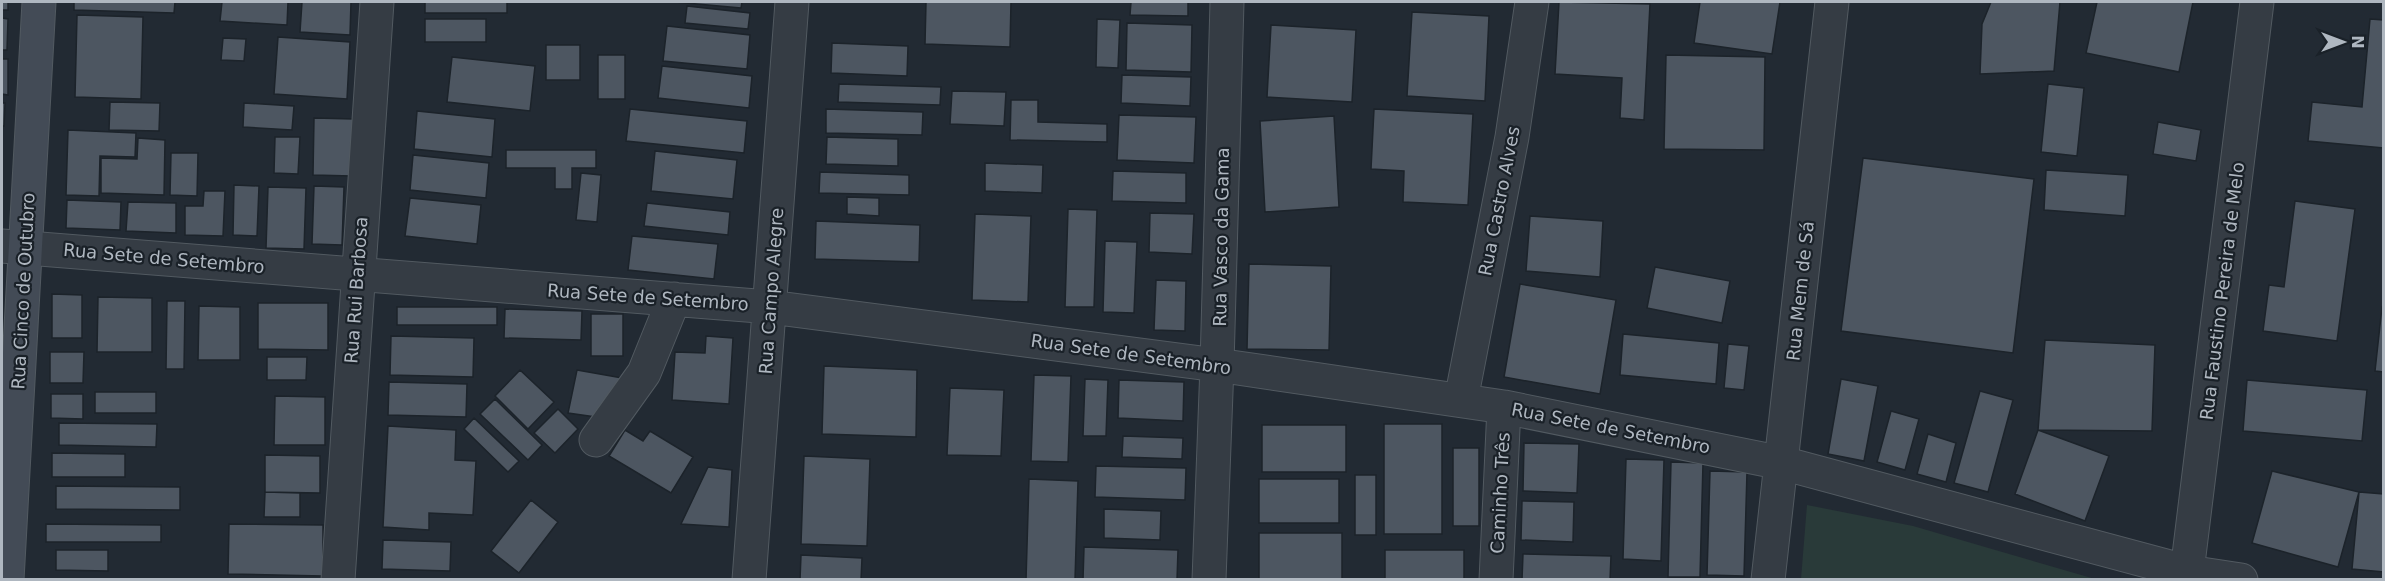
<svg xmlns="http://www.w3.org/2000/svg" width="2385" height="581" font-family="'DejaVu Sans',sans-serif">
  <style>
    .green { fill: #293a39 }
    .building { fill: #4d5661; stroke: #1c232a; stroke-width: 1.5 }
    .lines { fill: none; stroke-linecap: round; stroke-linejoin: round }
    .street-casing { stroke: #525a61; stroke-width: 35 }
    .secondary-casing { stroke: #525a61; stroke-width: 35 }
    .street { stroke: #353c44; stroke-width: 33 }
    .secondary { stroke: #434b56; stroke-width: 33 }
    .labels { text-anchor: middle; dominant-baseline: central; stroke-width: 4.5; stroke-linejoin: round; paint-order: stroke }
    .street-label { font-size: 18px; fill: #afb7c0; stroke: #1a2128 }
  </style>
  <rect width="100%" height="100%" fill="#222a33"/>
  <path class="green" d="M1807,505l106,21 182,53h-294z"/>
  <path class="building" d="M2,2h6v8h-6z
    M74,2h101l-1,11 -100,-3z
    M222,2h66l-1,23 -67,-4z
    M302,2h49l-1,33 -50,-3z
    M425,2h82v11h-82z
    M675,2h67l-1,6z
    M926,2h85l-1,45 -85,-3z
    M1131,2h57v14l-58,-1z
    M1559,2l91,2 -6,116 -24,-2 2,-40 -67,-4z
    M1700,2h80l-8,52 -78,-11z
    M1991,2h69l-6,69 -74,3 2,-50z
    M2097,2h96l-14,70 -93,-19z
    M687,6l63,7 -2,16 -63,-6z
    M1412,12l77,4 -4,85 -78,-5z
    M77,15l66,2 -2,82 -66,-2z
    M2,18l6,1 -1,31h-5z
    M425,19h61v23h-61z
    M1097,19l23,1 -2,48 -22,-1z
    M2370,19l14,1v128l-76,-7 4,-39 50,5z
    M1127,23l65,2 -1,47 -65,-2z
    M1271,25l85,5 -4,72 -85,-5z
    M667,26l83,9 -3,34 -84,-8z
    M278,37l72,5 -3,57 -73,-5z
    M223,38l23,1 -2,22 -23,-1z
    M832,43l76,3 -1,30 -76,-3z
    M546,45h34v35h-34z
    M598,55h27v44h-27z
    M1666,55l99,2 -1,93 -100,-1z
    M452,57l83,9 -5,45 -83,-9z
    M2,59h6v36l-6,-1z
    M662,66l90,10 -3,32 -91,-10z
    M1122,75l69,2 -1,29 -69,-3z
    M839,84l102,3 -1,18 -102,-3z
    M2048,84l36,4 -7,68 -36,-4z
    M952,91l54,1 -2,34 -54,-2z
    M1011,100h27v22l69,2v18l-97,-2z
    M110,102l50,1 -1,28 -50,-1z
    M2,103h3l-1,23h-2z
    M244,103l50,3 -2,24 -49,-3z
    M630,109l117,12 -3,32 -118,-12z
    M826,109l97,3 -1,23 -96,-2z
    M1374,109l99,5 -5,91 -65,-3 1,-31 -33,-2z
    M417,111l78,8 -3,38 -78,-8z
    M1119,115l77,2 -2,46 -77,-3z
    M1334,116l5,91 -74,5 -5,-91z
    M314,118l40,1 -2,57 -39,-1z
    M2158,122l43,8 -5,31 -43,-7z
    M68,130l68,3 -1,24 -35,-1 -1,40 -33,-1z
    M275,137h25l-2,37 -24,-1z
    M827,137l71,2v27l-72,-2z
    M138,138l27,2 -1,55 -63,-2v-35l36,1z
    M506,150h90v18h-24v21h-17v-21h-49z
    M655,151l82,9 -4,39 -82,-8z
    M171,153h27l-1,43 -27,-1z
    M413,155l76,8 -3,35 -76,-8z
    M1863,158l171,21 -21,174 -172,-22z
    M985,163l58,2 -1,28 -57,-2z
    M2046,170l82,5 -3,41 -81,-6z
    M1113,171l73,2v30l-74,-2z
    M820,172l89,3v20l-90,-2z
    M581,173l20,2 -4,47 -21,-2z
    M234,185l25,1 -2,50 -24,-1z
    M314,186l30,1 -2,58 -30,-1z
    M268,187l38,1 -2,61 -38,-1z
    M204,191h21l-2,45 -38,-1v-29h18z
    M847,197l32,1v18l-32,-2z
    M410,198l71,7 -4,39 -72,-8z
    M67,200l54,2 -1,28 -54,-2z
    M2295,201l60,8 -18,132 -74,-10 6,-46 15,2z
    M128,202l48,1v30l-50,-2z
    M647,203l83,9 -2,23 -84,-9z
    M1068,209l29,1 -3,97h-29z
    M1150,213l44,1 -2,40 -43,-2z
    M975,214l56,2 -3,86 -56,-2z
    M1530,216l73,5 -3,56 -74,-6z
    M816,221l104,4 -1,37 -104,-3z
    M632,236l86,8 -4,35 -86,-9z
    M1105,241l32,1 -3,71 -31,-1z
    M1249,264l82,2 -2,84 -82,-1z
    M1655,267l75,14 -8,42 -75,-15z
    M1156,280l30,1 -1,50 -31,-1z
    M1520,284l96,16 -16,94 -96,-17z
    M52,294l30,1v43h-30z
    M98,297l54,1v54h-55z
    M167,301h18l-1,68h-18z
    M258,303h70v47l-70,-1z
    M199,306l41,1v53h-42z
    M397,307h100v18h-100z
    M2382,307h2v65l-9,-1z
    M505,309l77,2 -1,29 -77,-2z
    M591,314h32v42h-32z
    M1623,334l96,9 -3,41 -96,-9z
    M391,336l83,2 -1,39 -83,-2z
    M706,336l27,2 -4,66 -57,-4 3,-48 30,1z
    M2045,340l110,5 -3,86 -114,-1z
    M1728,344l21,2 -5,44 -20,-2z
    M50,352h34l-1,31h-33z
    M267,357h40l-1,23h-39z
    M824,366l93,4 -1,67 -94,-3z
    M520,370l34,32 -26,27 -33,-33z
    M577,370l51,9 -25,39 -35,-5z
    M1034,375l37,1 -3,86 -37,-1z
    M1085,379l23,1 -2,56h-23z
    M1841,379l37,7 -14,75 -36,-7z
    M1119,380l65,2 -1,39 -65,-3z
    M2247,380l120,10 -5,51 -119,-10z
    M389,382l78,2 -1,33 -78,-2z
    M950,388l54,2 -3,66 -54,-1z
    M1980,391l33,9 -25,92 -34,-9z
    M95,392h61v21h-61z
    M51,394h32v25l-32,-1z
    M275,396l50,1v48h-51z
    M495,399l47,46 -14,15 -48,-46z
    M558,409l20,20 -23,24 -21,-20z
    M1891,411l28,8 -14,51 -28,-8z
    M474,418l45,43 -11,11 -44,-43z
    M59,423l98,1 -1,23 -97,-2z
    M1384,424h58v110h-58z
    M1262,425h84v47h-84z
    M388,426l68,4 -1,30 21,1 -3,54 -44,-2v17l-46,-3z
    M625,430l18,11 7,-10 43,26 -22,36 -62,-37z
    M2038,430l71,26 -24,65 -70,-27z
    M1928,434l28,9 -10,39 -29,-8z
    M1123,436l60,2 -1,21 -60,-2z
    M1524,443l55,1 -2,49 -54,-2z
    M1453,448h26v78h-26z
    M52,453l73,1v23h-73z
    M265,455l55,1v37l-55,-1z
    M804,456l66,3 -3,87 -66,-2z
    M1626,459l38,1 -3,101 -38,-2z
    M1671,462l32,1 -3,114h-32z
    M1096,466l90,2 -1,32 -90,-3z
    M708,467l24,3 -3,57 -48,-3z
    M1710,471l37,1 -3,104 -37,-1z
    M2272,471l87,21 -21,75 -86,-24z
    M1355,475h21v60h-21z
    M1029,479l49,2 -3,99h-49z
    M1259,479h80v44h-80z
    M56,486l124,1v23l-124,-1z
    M265,492l35,1v24h-36z
    M2359,492l25,2v78l-32,-3z
    M531,500l27,22 -39,51 -28,-22z
    M1522,501l52,1 -1,40 -52,-2z
    M1104,509l57,2 -1,29 -56,-2z
    M46,524l115,1v17h-115z
    M229,524l94,1v51l-95,-2z
    M1259,533h83v47h-83z
    M383,540l68,2 -1,29 -68,-2z
    M1084,547l94,3 -1,30h-94z
    M56,550h52v21l-52,-1z
    M1385,550h79v30h-79z
    M1523,554l88,2 -1,24h-88z
    M801,555l61,3 -1,22h-61z"/>
  <g class="lines">
    <defs>
      <path id="street" d="M2,246l768,61 447,58 287,42 278,56 406,109 53,8
        M1461,400l51,-263 20,-135
        M596,440l48,-67 30,-74
        M338,580l39,-578
        M749,580l43,-578
        M1209,580l8,-215 10,-363
        M1496,580l8,-173
        M1768,580l64,-578
        M2186,580l71,-578"/>
      <path id="secondary" d="M7,580l32,-578"/>
    </defs>
    <use href="#street" class="street-casing"/>
    <use href="#secondary" class="secondary-casing"/>
    <use href="#street" class="street"/>
    <use href="#secondary" class="secondary"/>
  </g>
  <g class="labels">
    <g class="street-label">
      <text transform="translate(1499 201) rotate(-79)">Rua Castro Alves</text>
      <text transform="translate(1221 237) rotate(-89)">Rua Vasco da Gama</text>
      <text transform="translate(164 258) rotate(5)">Rua Sete de Setembro</text>
      <text transform="translate(356 290) rotate(-86)">Rua Rui Barbosa</text>
      <text transform="translate(23 291) rotate(-87)">Rua Cinco de Outubro</text>
      <text transform="translate(771 291) rotate(-86)">Rua Campo Alegre</text>
      <text transform="translate(1800 291) rotate(-84)">Rua Mem de Sá</text>
      <text transform="translate(2222 291) rotate(-83)">Rua Faustino Pereira de Melo</text>
      <text transform="translate(648 297) rotate(4)">Rua Sete de Setembro</text>
      <text transform="translate(1131 354) rotate(8)">Rua Sete de Setembro</text>
      <text transform="translate(1611 428) rotate(11)">Rua Sete de Setembro</text>
      <text transform="translate(1500 493) rotate(-87)">Caminho Três</text>
    </g>
  </g>
  <rect width="2385" height="581" fill="none" stroke="#afb7c0" stroke-width="6"/>
  <g transform="translate(2343 42) rotate(90)" stroke="#1a2128" stroke-width="4.5" paint-order="stroke">
  <path d="M0-4.5L10 22L0 15L-10 22Z" fill="#afb7c0"/>
  <text y="-9" font-size="16" font-weight="bold" text-anchor="middle" fill="#afb7c0">N</text>
  </g>
</svg>
